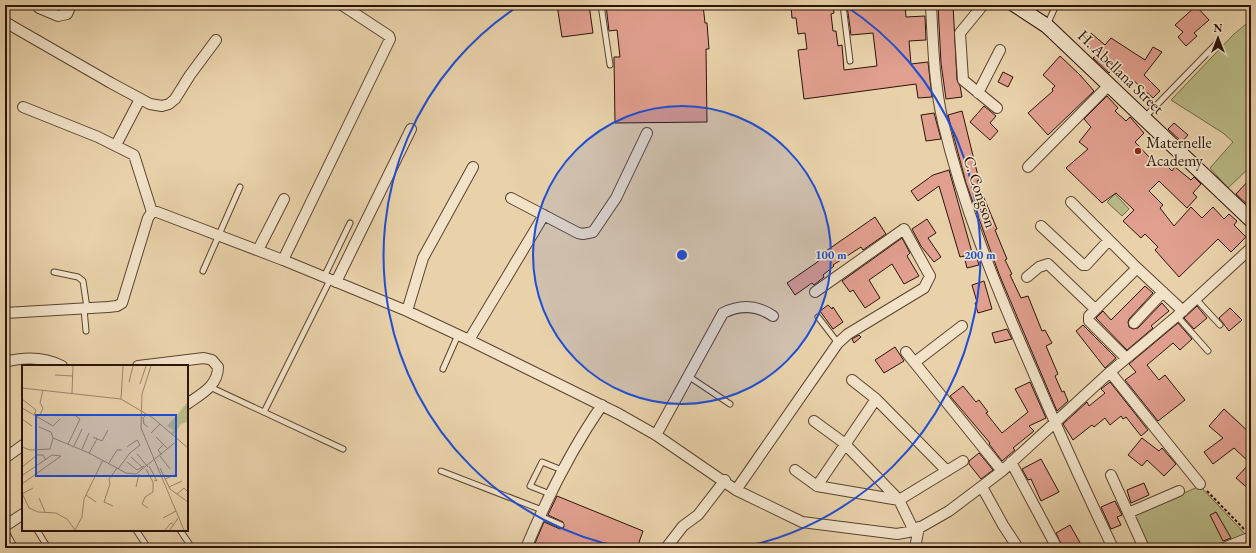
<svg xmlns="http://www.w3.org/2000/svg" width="1256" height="553" font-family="'EB Garamond',serif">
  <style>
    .green { fill: #b9bb87; stroke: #726848 }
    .building { fill: #e19f8f; stroke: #2b1409 }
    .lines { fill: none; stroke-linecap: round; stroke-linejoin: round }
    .lane-casing { stroke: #5a4431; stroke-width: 7 }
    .street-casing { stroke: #5a4431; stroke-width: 12 }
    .secondary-casing { stroke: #2b1409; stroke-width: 16 }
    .path { stroke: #2b1409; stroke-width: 2; stroke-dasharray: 3 2; stroke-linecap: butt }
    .lane { stroke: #f1e2c8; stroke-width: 5 }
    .street { stroke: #f1e2c8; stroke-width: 10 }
    .secondary { stroke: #f1e2c8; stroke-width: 14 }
    .ring { fill: none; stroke: #1d4ed8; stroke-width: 2 }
    .poi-dot { fill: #8f2418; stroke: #f1e2c8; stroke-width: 1.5 }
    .labels { text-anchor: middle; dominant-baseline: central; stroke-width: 3.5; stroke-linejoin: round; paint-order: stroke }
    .street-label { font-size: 16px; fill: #2b1409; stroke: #f1e2c8 }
    .poi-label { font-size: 16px; fill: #2b1409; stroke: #f1e2c8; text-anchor: start }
    .inset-road { fill: none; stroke: #9d866a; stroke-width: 1 }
    .view { fill: #1d4ed8; fill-opacity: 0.15; stroke: #1d4ed8; stroke-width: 2 }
    .inset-edge { fill: none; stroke: #2b1409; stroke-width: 2 }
    .centre { fill: #1d4ed8; stroke: #f1e2c8; stroke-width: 2 }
    .ring-label { font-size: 12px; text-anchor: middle; font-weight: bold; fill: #1d4ed8; stroke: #f1e2c8; stroke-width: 3.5; stroke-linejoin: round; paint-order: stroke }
  </style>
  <rect width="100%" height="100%" fill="#e9d2aa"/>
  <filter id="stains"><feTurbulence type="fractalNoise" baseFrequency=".005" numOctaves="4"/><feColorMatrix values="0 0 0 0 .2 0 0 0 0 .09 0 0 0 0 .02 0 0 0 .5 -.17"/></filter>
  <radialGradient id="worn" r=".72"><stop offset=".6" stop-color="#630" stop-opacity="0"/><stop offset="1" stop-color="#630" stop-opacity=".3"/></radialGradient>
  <path class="green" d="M1251,20v146l-23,22 -18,-20 23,-26 -10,-9 -52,-33 63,-66z
    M1115,194l14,15 -7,7 -15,-14z
    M1200,486l47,50 -28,12h-73l-14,-32z"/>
  <path class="building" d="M557,5h32l4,28 -31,4z
    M606,5h97l2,18h2l2,26h-3l1,73 -92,1 -1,-66h6l-3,-27 -8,1z
    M791,5h42l1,8 -3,1 2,17h3l2,15 4,-1 2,25 33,-4 -4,-33 -22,2 -4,-30h58l1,12 19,-1 1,24 -17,1 2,23 17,-2 4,35 -14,1 -2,-14 -112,15 -6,-49 9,-1 -2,-16 -7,1 -2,-16h-4z
    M938,5h15l4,75 3,6 2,11 -16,2 -5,-36z
    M1196,6l13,14 -15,13 3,3 -11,10 -8,-9 5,-5 -8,-7z
    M1091,33l14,12 6,-7 34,22 8,-13 9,5 -18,23 16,16 -7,7 -20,-18 -3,4 -16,-16 -5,5 -16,-15 4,-3 -14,-13z
    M1060,56l20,19 14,16 -46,44 -20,-22 25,-22 -1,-2 3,-3 -12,-11z
    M1003,72l10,5 -5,10 -10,-5z
    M1107,96l11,12 -3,3 11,10 4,-4 14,16 -9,9 14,15 11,8 3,-3 9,9 3,-4 16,13 3,-3 7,7 -8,9 4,4 -10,11 -28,-27 -10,10 14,14 -3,3 14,18 17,-19 11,11 11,-11 11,12 5,-5 8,7 -3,4 12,12 -15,15 -13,-13 -39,38 -24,-27 3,-3 -13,-13 -4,4 -18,-17 11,-11 -18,-17 -14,10 -36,-35 22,-19 -9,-7 12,-15 -7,-8z
    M984,106l12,10 -6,7 8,8 -8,9 -20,-18z
    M962,111l17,69 -2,1 20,48 -2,1 12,29 -2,1 7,14 -2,1 11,23 7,-2 14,35 3,-1 7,13 -6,3 12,28 -3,2 7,16 2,-1 4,10 -11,10 -58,-137 -33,-91 -18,-68z
    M934,113l7,26 -15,2 -5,-26z
    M1174,123l14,12 -6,7 -14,-13z
    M949,170l24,86 3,-1 3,10 -12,3 -3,-12 -4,1 -21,-71 -21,15 -7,-10 22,-16z
    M1251,178v30l-15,-14z
    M875,217l11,17 -23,16 -2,-3 -28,18 1,1 -11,9 1,2 -10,8 -2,-2 -17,12 -8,-12 29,-20 11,-9 -1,-3z
    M927,219l9,14 -8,5 13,19 -7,5 -13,-16 -9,-17z
    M902,238l8,15 -3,3 12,20 -15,8 -12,-20 -23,16 11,18 -15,10 -12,-18 -3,2 -8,-11z
    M984,281l8,28 -14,4 -3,-10 2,-1 -5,-17z
    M1145,286l8,7 -24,26 -1,3 1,5 4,2 5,-1 24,-25 7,8 -18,15 2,2 -26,22 -31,-32 7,-7 8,9z
    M828,305l4,4 1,-2 10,15 -10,7 -13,-18z
    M1197,306l10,12 -13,11 -10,-11z
    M1230,308l12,12 -13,11 -10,-13z
    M1178,323l14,16 -12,11 -7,-7 -26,22 12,15 6,-5 20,25 -27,21 -33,-41 11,-8 -7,-8z
    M1083,325l33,33 -11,10 -29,-37z
    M1007,329l5,10 -17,4 -3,-10z
    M859,335l2,2 -7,6 -2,-4z
    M895,347l9,14 -20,12 -9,-13z
    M1030,382l16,36 -17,8 5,5 -21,17 2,2 -13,11 -13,-17 1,-1 -40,-47 13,-10 13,16 3,-2 9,12 -2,1 16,20 26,-21 -13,-23z
    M1110,382l38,48 -7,6 -15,-19 -3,2 -2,-3 -11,9 -5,-7 -11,9 -2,-2 -19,15 -10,-16 24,-22 2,4 16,-13 -4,-4z
    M1224,409l27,25v57l-15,-13 14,-15 -16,-15 -21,16 -9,-12 19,-14 -14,-12z
    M1142,438l17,13 3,-3 14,16 -12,12 -17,-16 -5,6 -14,-11z
    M979,453l14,17 -12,9 -12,-15v-3z
    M1041,459l18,33 -18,9 -10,-22 -3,1 -6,-11z
    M1144,483l5,12 -18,8 -4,-13z
    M557,496l86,35 -6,17h-104l11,-26 16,7 4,-2 -1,-5 -15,-7z
    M1115,501l7,14 -5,2 4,8 -10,4 -10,-22z
    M1216,512l15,26 -8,3 -13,-26z
    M1070,525l13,23h-20l-7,-15z"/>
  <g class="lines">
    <defs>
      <path id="lane" d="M601,5l9,60
        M843,5l7,56
        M1047,25l9,-20
        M1145,117l73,-75
        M203,271l37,-84
        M54,272l24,5 5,4 4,27
        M324,277l26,-54
        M1196,299l24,26
        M84,309l2,22
        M1177,316l31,35
        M818,317l20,26
        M443,369l15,-34
        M688,376l42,28
        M210,387l133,62
        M264,412l66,-132
        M441,471l101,39
        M550,494l-20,-8 12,-24 20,8
        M540,516l21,9
        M37,530l11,18
        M136,530l12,18
        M180,530l12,18"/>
      <path id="street" d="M38,5l1,3 19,8 9,-2 4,-9
        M931,5c2,39 3,79 12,117 20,85 53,165 88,245 26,61 53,121 82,181
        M983,5l-23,28 3,47 34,28
        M5,22l106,61 39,21 12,2 7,-2 6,-5 15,-24 26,-35
        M978,93l22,-43
        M23,107l75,30 36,18 18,57
        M116,145l24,-46
        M1028,167l82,-83
        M511,198l67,35 5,1 10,-2 23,-34 31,-65
        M1071,202l66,66 46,43
        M152,212h5l126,48 124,51 62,29 150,74 37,21 80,55 66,32 95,12 17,-3 35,-20 53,-40 108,-99 67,-56 74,-68
        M1041,226l42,39h3l23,-25
        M258,250l26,-51
        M283,260l107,-221 -1,-3 -47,-31
        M1027,277l12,-10 9,-3 47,45
        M336,282l75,-153
        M407,311l16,-53 50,-91
        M5,313l103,-6 9,-1 5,-3 26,-85 4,-6
        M1134,323l29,-31
        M469,340l75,-125
        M906,352l96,119
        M1126,358l-37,-37v-5l48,-48
        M5,362c19,-5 39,-5 57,4
        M915,362l47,-36
        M138,366l66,-8 8,2 6,7c0,19 -17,27 -31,37
        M1110,372l90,112
        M852,380l24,19 71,72
        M814,421l30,22 55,57 64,-39
        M656,435l67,-122c18,-9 34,-8 50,3
        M5,458l18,-13
        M1011,462l46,86
        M795,470l22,16 82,14 15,31
        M1111,475l33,73
        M817,486l59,-87
        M982,487l21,38 15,23
        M736,490l102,-147 10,-9 76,-46 6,-12 -26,-47 -89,63
        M1128,513l51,-22
        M5,526l18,-12
        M5,535l7,13
        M526,548c21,-50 45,-98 76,-143
        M666,548l17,-22 15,-11 27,-35
        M915,548l4,-21
        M1224,548l27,-11"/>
      <path id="secondary" d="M1015,5l32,21 204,194"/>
    </defs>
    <use href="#lane" class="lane-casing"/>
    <use href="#street" class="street-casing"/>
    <use href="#secondary" class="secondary-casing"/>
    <path class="path" d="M1207,491l37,38"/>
    <use href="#lane" class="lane"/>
    <use href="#street" class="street"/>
    <use href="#secondary" class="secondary"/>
  </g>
  <circle cx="682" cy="255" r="149" fill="#1d4ed8" fill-opacity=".12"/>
  <g class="ring">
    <circle cx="682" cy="255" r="149"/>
    <path d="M625 548A298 298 0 0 1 520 5M844 5A298 298 0 0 1 739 548"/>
  </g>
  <circle class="poi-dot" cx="1138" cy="151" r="4"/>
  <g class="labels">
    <g class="street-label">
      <text transform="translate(1121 72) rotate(44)">H. Abellana Street</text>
      <text transform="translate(980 192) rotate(72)">C. Congson</text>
    </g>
    <g class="poi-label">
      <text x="1146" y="142">Maternelle<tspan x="1146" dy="18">Academy</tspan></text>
    </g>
  </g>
  <g transform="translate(22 365)">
    <rect width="166" height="166" fill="#e9d2aa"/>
    <path d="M166,37v20l-7,2 -8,12 -2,-3 3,-3 -7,-4z" fill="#b9bb87"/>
    <path class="inset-road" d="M129,1l-9,28 -1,34 43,102M33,10l18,1M107,17l4,-16M118,19l6,-18M0,23l99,11 32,19 35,30M21,25l-3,13 3,5 -3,7 3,1M50,28l1,-27M0,34l14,11 -2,5M99,34l2,-33M0,43l31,18 7,-7M125,49l-4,4 1,6 4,3M0,54l10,7M129,68l9,-9M71,72l9,4 6,-11M134,72l12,12M31,73l36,15 37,20 10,1 41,-33M46,79l12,-25 -7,-5M52,81l8,-17M0,82l8,3 20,-1 3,-11 -2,-6 -12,-5M60,84l7,-16M67,88l8,-14M115,89l11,13M140,90l-4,-5 5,-5M138,91l10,13M109,92l11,10M105,97l10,8 7,-4M87,98l8,-13h5M127,101l8,15 -3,-1M0,102l15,-12h6l3,5M138,103l10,21 18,13M96,104l12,-16 10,-8 -3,-5 -10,7M124,104l7,13v10l-8,5 -3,7 6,4M1,110l29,-20 9,1M143,114l12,-5M0,119l39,-28M114,122l3,-13M147,122l13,-6M0,128l7,15 9,4 18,1 11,6 8,11M0,129l11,-6M155,129l7,-6 4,4M64,130l10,7M17,133l6,14M91,141l-9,-4 6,-18 -1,-5 8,-11M141,153l13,-7M53,165l7,-13 2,-18 19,-39M143,165l6,-7 3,2M148,165l8,-12"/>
    <path class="view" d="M14,50h140v61h-140z"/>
    <rect width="166" height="166" class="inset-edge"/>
  </g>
  <circle cx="682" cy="255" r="6" class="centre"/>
  <g class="ring-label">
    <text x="831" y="259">100 m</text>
    <text x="980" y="259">200 m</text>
  </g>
  <rect width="1256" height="553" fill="none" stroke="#e9d2aa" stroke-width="20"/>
  <rect x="6" y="6" width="1244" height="541" fill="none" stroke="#2b1409" stroke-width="2"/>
  <rect x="10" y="10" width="1236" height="533" fill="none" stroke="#2b1409"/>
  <g transform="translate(1218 38)" stroke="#f1e2c8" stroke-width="3" paint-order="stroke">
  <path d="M0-3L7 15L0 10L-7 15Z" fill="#2b1409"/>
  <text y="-6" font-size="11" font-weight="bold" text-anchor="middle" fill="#2b1409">N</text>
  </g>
  <rect width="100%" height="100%" filter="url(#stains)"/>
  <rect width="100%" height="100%" fill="url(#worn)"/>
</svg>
